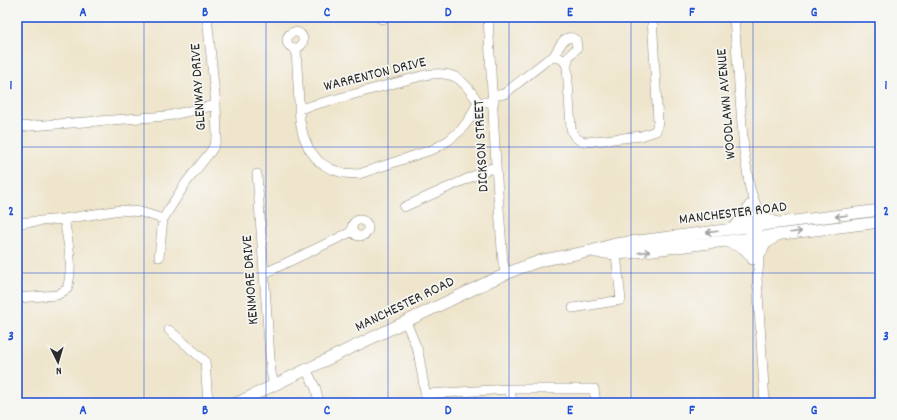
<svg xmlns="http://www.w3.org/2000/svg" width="897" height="420" font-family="Dekko,sans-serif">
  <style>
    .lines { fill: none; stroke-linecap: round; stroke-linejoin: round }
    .minor-casing { stroke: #8d887c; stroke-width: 10 }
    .major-casing { stroke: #8d887c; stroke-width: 12 }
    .minor { stroke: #fff; stroke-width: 9 }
    .major { stroke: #fff; stroke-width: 11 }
    .oneway { stroke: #a0a0a0 }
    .grid { fill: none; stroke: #1d4ed8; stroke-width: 1; stroke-opacity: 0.55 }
    .labels { text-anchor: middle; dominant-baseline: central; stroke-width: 3.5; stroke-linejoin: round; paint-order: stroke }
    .street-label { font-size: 15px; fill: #2b2b2b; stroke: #f6f6f2 }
    .neatline { fill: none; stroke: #1d4ed8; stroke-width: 1.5 }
    .grid-label { font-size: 13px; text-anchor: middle; font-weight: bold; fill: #1d4ed8 }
  </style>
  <rect width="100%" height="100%" fill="#f6f6f2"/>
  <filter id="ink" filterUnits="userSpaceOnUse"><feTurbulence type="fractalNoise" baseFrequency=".025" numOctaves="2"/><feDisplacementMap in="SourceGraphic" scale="8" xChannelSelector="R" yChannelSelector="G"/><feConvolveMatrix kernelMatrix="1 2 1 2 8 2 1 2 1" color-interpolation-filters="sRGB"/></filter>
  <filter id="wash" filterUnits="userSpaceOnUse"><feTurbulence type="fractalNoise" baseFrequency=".012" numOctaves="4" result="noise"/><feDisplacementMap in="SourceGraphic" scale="16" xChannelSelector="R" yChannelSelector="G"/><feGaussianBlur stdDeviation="0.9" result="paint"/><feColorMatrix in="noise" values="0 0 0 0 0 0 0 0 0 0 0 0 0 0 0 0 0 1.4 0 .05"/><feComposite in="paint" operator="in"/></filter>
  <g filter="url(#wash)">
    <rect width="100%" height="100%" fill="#efe5cc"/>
  </g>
  <g filter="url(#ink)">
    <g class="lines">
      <defs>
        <path id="minor" d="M378,17l4,2 5,-2
          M488,17l8,149 7,97 3,11
          M734,17l10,135 6,37 6,16 1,12 2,48 -2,13 8,125
          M287 40a8 8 0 1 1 16 0a8 8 0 1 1-16 0Z
          M296,48l4,73 3,14 6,14 10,13 12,7 12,4 16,1 75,-25 15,-9 12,-10 9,-12 8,-16
          M553,57c6,-8 11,-26 23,-17l1,8 -8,8 -2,9
          M493,96l11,-2 43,-34c9,-5 17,-3 20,7l4,61c2,9 6,12 15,14l55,-6 15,-5 2,-9 -6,-105
          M299,109l126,-34c30,-5 38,4 53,27h16
          M17,127l150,-11 49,-11
          M257,174l14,198 3,13
          M749,205l3,55
          M404,207l92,-41
          M352 228a8 8 0 1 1 16 0a8 8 0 1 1-16 0Z
          M17,223l47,-4 56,-9 21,2 22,7
          M159,257l4,-38 22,-35 26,-33 3,-5 3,-9 -1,-32 -9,-88
          M265,273l88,-42
          M17,298l40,-3 10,-6c7,-23 1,-47 -3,-70
          M573,308l48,-8 -5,-46
          M406,322l12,29 9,52
          M169,330l36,31 3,42
          M306,369l10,20 3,14
          M509,389l4,14
          M426,394l83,-5h85l2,14"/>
        <path id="major" d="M756,208l8,9 13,6
          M732,229l9,-8 8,-13
          M728,242l16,6 8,9
          M595,252l21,2 13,-1 251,-31
          M759,256l6,-12 12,-9
          M237,403l253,-122 30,-13 23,-8 48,-9 24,-7 265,-34"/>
      </defs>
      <use href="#minor" class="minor-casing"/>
      <use href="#major" class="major-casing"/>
      <use href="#minor" class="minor"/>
      <use href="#major" class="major"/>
    </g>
    <defs><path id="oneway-shaft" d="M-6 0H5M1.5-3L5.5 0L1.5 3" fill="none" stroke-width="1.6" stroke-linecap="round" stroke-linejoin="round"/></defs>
    <g class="oneway">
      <use href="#oneway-shaft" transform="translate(841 216) rotate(173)"/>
      <use href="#oneway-shaft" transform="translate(712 232) rotate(173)"/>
      <use href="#oneway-shaft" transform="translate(796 232) rotate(-7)"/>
      <use href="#oneway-shaft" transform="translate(644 252) rotate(-7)"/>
    </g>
  </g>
  <path class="grid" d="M144,17v386M266,17v386M388,17v386M509,17v386M631,17v386M753,17v386M17,147h863M17,273h863"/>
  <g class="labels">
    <g class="street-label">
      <text transform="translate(375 75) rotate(-14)">WARRENTON DRIVE</text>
      <text transform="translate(199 87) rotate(-94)">GLENWAY DRIVE</text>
      <text transform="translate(727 104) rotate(-95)">WOODLAWN AVENUE</text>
      <text transform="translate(482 146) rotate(-93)">DICKSON STREET</text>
      <text transform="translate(733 214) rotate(-7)">MANCHESTER ROAD</text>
      <text transform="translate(251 280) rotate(-94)">KENMORE DRIVE</text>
      <text transform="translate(405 305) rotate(-26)">MANCHESTER ROAD</text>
    </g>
  </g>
  <rect width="897" height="420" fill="none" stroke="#f6f6f2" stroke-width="44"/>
  <g transform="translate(58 362) rotate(175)" stroke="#f6f6f2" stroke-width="3" paint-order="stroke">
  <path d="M0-3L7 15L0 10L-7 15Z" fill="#2b2b2b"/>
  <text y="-6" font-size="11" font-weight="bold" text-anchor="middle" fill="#2b2b2b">N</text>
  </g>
  <rect x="22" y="22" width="853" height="376" class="neatline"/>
  <g class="grid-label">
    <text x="83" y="16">A</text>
    <text x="205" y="16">B</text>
    <text x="327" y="16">C</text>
    <text x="448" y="16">D</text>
    <text x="570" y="16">E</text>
    <text x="692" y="16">F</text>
    <text x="814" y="16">G</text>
    <text x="11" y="89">1</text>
    <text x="886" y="89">1</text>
    <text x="11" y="215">2</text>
    <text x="886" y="215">2</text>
    <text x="11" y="340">3</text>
    <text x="886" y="340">3</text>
    <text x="83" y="414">A</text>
    <text x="205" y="414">B</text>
    <text x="327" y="414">C</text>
    <text x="448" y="414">D</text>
    <text x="570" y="414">E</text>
    <text x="692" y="414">F</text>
    <text x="814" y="414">G</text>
  </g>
</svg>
